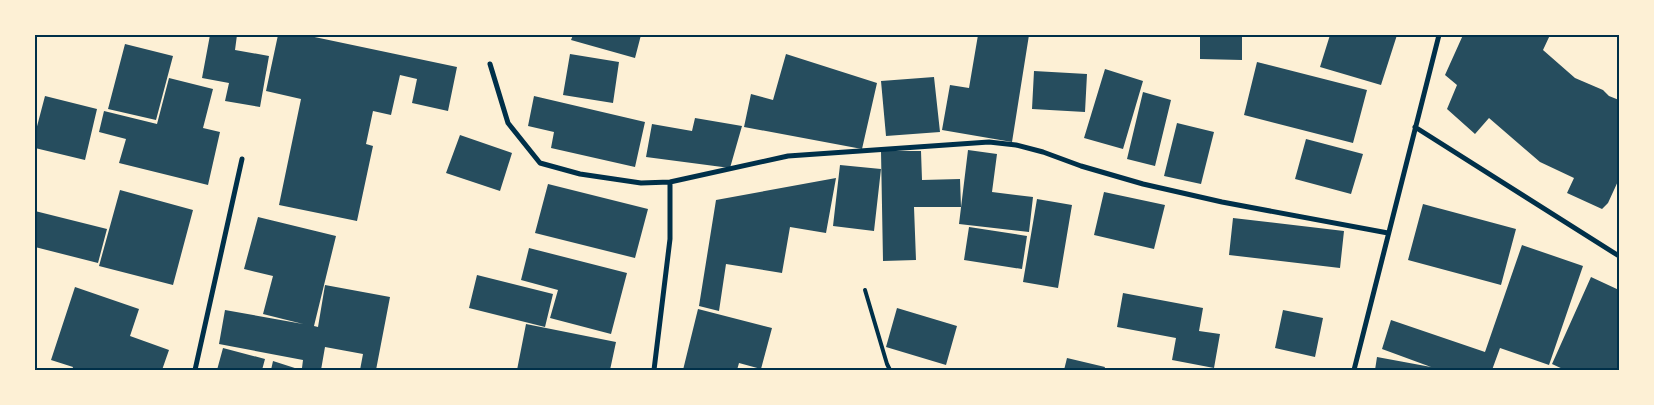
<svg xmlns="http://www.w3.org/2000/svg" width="1654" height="405" font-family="'Nunito Sans',sans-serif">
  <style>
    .building { fill: #264d5e }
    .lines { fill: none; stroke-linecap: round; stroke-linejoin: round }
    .service { stroke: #003049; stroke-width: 4 }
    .minor { stroke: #003049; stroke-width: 5 }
    .neatline { fill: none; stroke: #003049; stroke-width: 2 }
  </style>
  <rect width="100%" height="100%" fill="#fdf0d5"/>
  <path class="building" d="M210,35h27l-2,15 34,6 -9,51 -35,-6 4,-18 -27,-5z
    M278,35h27l152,32 -9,44 -36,-8 5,-24 -17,-4 -9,40 -18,-4 -7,33 7,2 -16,75 -78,-16 22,-106 -35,-8z
    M573,35h68l-6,23 -64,-18z
    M978,35h51l-17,107 -70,-12 8,-45 19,3z
    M1200,35h42v25l-42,-1z
    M1330,35h67l-16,50 -61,-18z
    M1463,35h87l-7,15 32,28 28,12 6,6 10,4v79l-11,24 -6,6 -35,-16 7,-15 -34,-16 -51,-44 -14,16 -28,-25 10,-24 -12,-10z
    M125,44l48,12 -17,64 -48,-11z
    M570,54l49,8 -6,41 -50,-8z
    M786,54l91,29 -15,66 -118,-22 7,-33 22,6z
    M1257,62l110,28 -14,53 -109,-28z
    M1105,69l38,12 -20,68 -39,-11z
    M1034,71l53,3 -2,38 -53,-3z
    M934,77l6,55 -54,4 -5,-55z
    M169,78l44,11 -10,39 17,4 -12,53 -89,-22 7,-24 -27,-7 5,-21 53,13z
    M1143,92l28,8 -16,66 -28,-7z
    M45,96l52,13 -12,51 -50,-12v-14z
    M534,96l111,26 -10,45 -84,-19 3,-16 -26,-6z
    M695,118l47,8 -12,42 -84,-11 6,-33 40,7z
    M1177,123l37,9 -13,52 -37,-8z
    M460,135l52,18 -12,38 -54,-18z
    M1306,139l57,15 -12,40 -56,-15z
    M968,150l29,4 -5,38 41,5 -4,35 -70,-8z
    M881,151h40l1,29 38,-1 1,28h-47l2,53 -33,1z
    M840,165l41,4 -7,62 -41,-5z
    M836,178l-10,55 -36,-6 -8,46 -56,-9 -7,47 -20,-5 17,-106z
    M548,184l100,25 -13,49 -100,-25z
    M120,190l73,20 -20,75 -74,-19z
    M1104,192l61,13 -11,44 -60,-14z
    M1037,199l35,6 -14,83 -35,-6z
    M1423,204l93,25 -15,56 -93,-25z
    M35,211l72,18 -9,34 -63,-16z
    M258,217l78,19 -22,90 4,1 7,-42 65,12 -14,73h-16l3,-16 -38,-7 -4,23h-8l-11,-2 1,-8 -84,-16 6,-34 78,14 -40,-10 10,-38 -29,-7z
    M1233,218l111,13 -4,37 -111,-13z
    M969,227l58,9 -5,33 -58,-9z
    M1522,245l61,21 -34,99 -49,-17 -8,22h-117l2,-13 54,10 -49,-18 9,-29 94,32z
    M529,248l98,25 -16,61 -61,-16 8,-28 -37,-10z
    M477,275l76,19 -8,33 -76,-19z
    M1591,277l28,13v80h-54l-13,-6z
    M75,287l64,22 -9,27 39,14 -7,20h-90l1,-3 -22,-7z
    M1123,293l80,15 -4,23 21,3 -6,34 -42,-8 4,-22 -59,-11z
    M897,308l60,18 -11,39 -60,-18z
    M698,309l74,19 -11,41 -22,-6 -2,7h-54z
    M1283,310l40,8 -8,39 -40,-9z
    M526,324l90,18 -6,28h-93z
    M223,348l42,11 -3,11h-45z
    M1067,358l38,9 -1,3h-40z
    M273,361l28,9h-30z"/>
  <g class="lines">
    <path class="service" d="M865,290l22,74 3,6"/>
    <path class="minor" d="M490,64l18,59 32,40 40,11 61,9 29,-1 118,-26 201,-14 27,3 27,7 38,14 62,18 79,18 166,31
      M1415,127l204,129
      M195,370l47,-211
      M654,370l16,-131v-57
      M1354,370l85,-335"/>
  </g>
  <rect width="1654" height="405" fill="none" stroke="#fdf0d5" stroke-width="72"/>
  <rect x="36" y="36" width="1582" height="333" class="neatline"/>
</svg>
